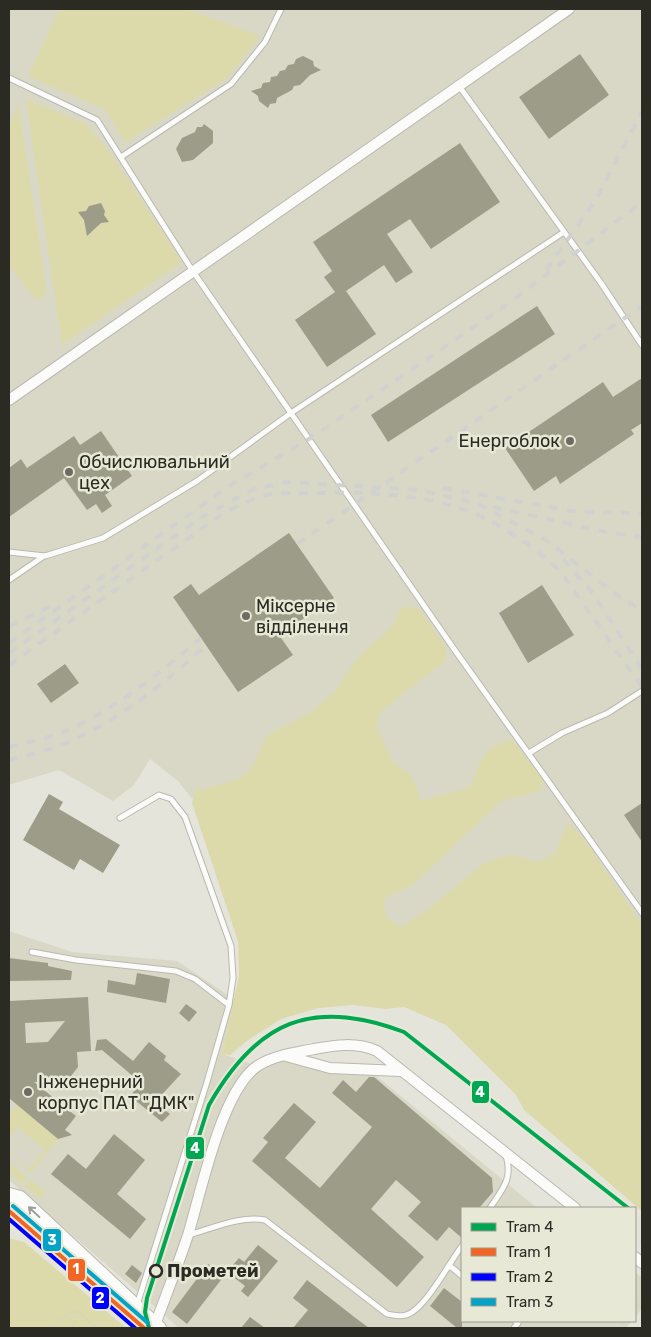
<svg xmlns="http://www.w3.org/2000/svg" width="651" height="1337" font-family="Rubik,sans-serif">
  <style>
    .built { fill: #d9d8c6 }
    .green { fill: #dcdaaa }
    .building { fill: #9d9c88; fill-rule: evenodd }
    .lines { fill: none; stroke-linecap: round; stroke-linejoin: round }
    .service-casing { stroke: #b9b9b2; stroke-width: 7 }
    .minor-casing { stroke: #b9b9b2; stroke-width: 12 }
    .secondary-casing { stroke: #b9b9b2; stroke-width: 16 }
    .path { stroke: #d1d1cf; stroke-width: 2.5; stroke-dasharray: 1 4; stroke-linecap: butt }
    .service { stroke: #fbfbf9; stroke-width: 5 }
    .minor { stroke: #fbfbf9; stroke-width: 10 }
    .secondary { stroke: #fbfbf9; stroke-width: 14 }
    .rail { stroke: #d1d1cf; stroke-width: 4; stroke-dasharray: 9 9; stroke-linecap: butt }
    .tram-1-casing { stroke: #e8e8d6; stroke-width: 8 }
    .tram-2-casing { stroke: #e8e8d6; stroke-width: 8 }
    .tram-3-casing { stroke: #e8e8d6; stroke-width: 8 }
    .tram-4-casing { stroke: #e8e8d6; stroke-width: 8 }
    .tram-1 { stroke: #00a651; stroke-width: 4 }
    .tram-2 { stroke: #f26522; stroke-width: 4 }
    .tram-3 { stroke: #00f; stroke-width: 4 }
    .tram-4 { stroke: #02a3c6; stroke-width: 4 }
    .oneway { stroke: #9d9d99 }
    .poi-dot { fill: #6c6c64; stroke: #e8e8d6; stroke-width: 2 }
    .stop-dot { fill: #e8e8d6; stroke: #2b2b24; stroke-width: 2.5 }
    .labels { text-anchor: middle; dominant-baseline: central; stroke-width: 5; stroke-linejoin: round; paint-order: stroke }
    .poi-label { font-size: 18px; fill: #2b2b24; stroke: #e8e8d6; text-anchor: start }
    .stop-label { font-size: 18px; font-weight: bold; fill: #2b2b24; stroke: #e8e8d6; text-anchor: start }
    .line-badge { stroke: #e8e8d6; stroke-width: 2 }
    .badge-label { font-size: 14px; text-anchor: middle; font-weight: bold; fill: #fff }
  </style>
  <rect width="100%" height="100%" fill="#e4e4da"/>
  <path class="built" d="M9,9h633v1155l-444,-358 -20,-25 -28,-22 -16,26 -21,16 -54,-31 -50,15z
    M9,931l63,21 105,9 57,38 -12,55 41,14 22,-8 89,14 163,134h-75v113h170l-6,7h-447l-170,-148z
    M635,1273l7,4v32l-7,9z"/>
  <path class="green" d="M59,9h128l73,27 -34,43 -101,63 -19,-32 -78,-34z
    M26,99l59,24 26,31 71,108 -120,83z
    M18,104l29,188 -10,9 -28,-36v-137z
    M408,606l12,4 26,38 -1,13 -66,52 -2,15 15,32 21,18 8,23 49,-14c11,-25 13,-42 42,-47l31,40 -3,11 -39,10 -87,83 -21,10 -9,7 2,16 15,10 27,-18 59,-48 24,-6 28,7 16,-9 13,-30 13,12 61,90v191l-3,11 3,6v78l-118,-101 -8,-15 -70,-70 -42,-18 -18,2 -33,-4 -35,3 -37,11 -33,21 -18,15 -8,-1 17,-78 -1,-35 -46,-138 4,-13c13,-2 38,-7 49,-16 8,-6 18,-28 21,-38l47,-25 22,-20 20,-30 38,-36 7,-16z
    M17,1105l41,34 -28,34 -21,-19 20,15 16,-19 -27,-23 -9,10v-22z
    M9,1162l18,16 -5,6 -13,-12z
    M30,1180l16,12 -5,7 -16,-13z
    M9,1238l15,4 102,86h-117z"/>
  <path class="building" d="M580,54l29,41 -60,44 -30,-42z
    M303,56l10,5 1,5 7,4 -11,5 -10,10 -6,1 -2,4 -15,8 -1,5 -6,1 -2,4 -9,-7 -1,-5 -7,-5 10,-3 2,-5 7,-1 1,-5 6,-1 3,-5 5,-1 3,-5 6,-1 2,-5z
    M204,124l9,7v12l-20,17 -11,2 -6,-13 6,-11 13,-6 2,-5h5z
    M460,143l40,59 -69,47 -21,-30 -23,15 26,38 -17,11 -12,-18 -38,26 30,43 -49,33 -32,-47 40,-28 -11,-15 8,-6 -19,-29z
    M101,203l4,8 -1,4 5,7 -8,1 -14,13 -3,-16 -6,-8 8,-1 3,-5z
    M537,306l18,28 -167,108 -17,-27z
    M642,378v45l-11,7 3,4 -74,50 -4,-8 -22,15 -29,-43 98,-66 10,15z
    M101,431l31,45 -27,19 7,11 -10,7 -6,-9 -9,6 -23,-32 -55,39v-49l12,-9 6,9 47,-32 6,9z
    M289,533l45,65 -55,37 14,20 -55,37 -65,-95 18,-13 8,11z
    M542,585l32,50 -46,28 -29,-50z
    M65,664l14,19 -28,20 -14,-19z
    M49,794l14,8 -4,7 61,36 -17,28 -23,-14 -6,11 -51,-30z
    M642,803v39l-18,-27z
    M9,958l39,5v3l24,5 -1,9 -62,1z
    M137,973l33,6 -4,24 -59,-11 1,-12 27,5z
    M88,997l3,54 -14,1 1,15 -10,13 -34,2 42,34 -11,14 7,5 -14,4 -49,-41v-97zM65,1021l-17,21 -22,1 -1,-20z
    M186,1004l11,8 -8,10 -10,-9z
    M106,1039l27,22 16,-19 17,14 -2,4 17,14 -26,28 15,12 -8,8 -32,-26 11,-13 -39,-33 -7,1 2,-11z
    M369,1077h5l118,101 1,14 -14,16h-17v30l-13,-11 -12,14 -29,-25 13,-14 -25,-22 -25,29 53,48 -27,30 -145,-126 16,-19 -5,-4 31,-35 22,19 -31,36 35,30 52,-61 -40,-34 11,-13 13,12z
    M114,1134l31,26 -28,34 29,25 -16,20 -79,-65 17,-20 18,15z
    M258,1245l20,16 -30,36 -7,-6 4,-5 -18,-14 12,-14 5,4z
    M208,1264l16,12 -37,48 -15,-12z
    M132,1265l10,8 -6,10 -11,-9z
    M307,1280l46,36 16,12h-76l15,-18 -15,-12z
    M444,1288l18,14v26h-5l-27,-22z
    M250,1317l15,11h-24z"/>
  <g class="lines">
    <defs>
      <path id="service" d="M9,78l88,42 95,150 262,379 188,264
        M459,86l142,197 41,62
        M121,157l110,-73 34,-42 16,-33
        M9,552l36,4 58,-18 94,-57 94,-68 273,-181
        M9,580l35,-24
        M529,753l33,-20 46,-20 34,-22
        M120,818l39,-23 12,4 14,18 46,129 2,32 -4,27 -22,77 -70,223
        M32,952l44,8 100,11 19,8 34,26
        M490,1208c13,-20 23,-29 16,-53
        M188,1235c23,-6 53,-20 77,-15l122,94c6,1 13,3 19,1 19,-5 44,-54 56,-69
        M450,1266l12,10
        M514,1328l4,-5 -3,-2"/>
      <path id="minor" d="M9,400l560,-391
        M286,1056l44,12 70,3
        M635,1257l7,6
        M155,1325c11,-30 23,-60 33,-90 13,-42 34,-148 71,-170 16,-10 36,-12 55,-16 22,-4 42,-7 63,2l198,157"/>
      <path id="secondary" d="M9,1195l11,3 139,130"/>
    </defs>
    <use href="#service" class="service-casing"/>
    <use href="#minor" class="minor-casing"/>
    <use href="#secondary" class="secondary-casing"/>
    <path class="path" d="M641,1241l1,1
      M635,1295l7,6
      M635,1310l4,-6
      M79,1312l18,16
      M49,1328l22,-16h8l-7,16
      M619,1328l7,-7"/>
    <use href="#service" class="service"/>
    <use href="#minor" class="minor"/>
    <use href="#secondary" class="secondary"/>
    <path class="rail" d="M546,270l49,-69 47,-89
      M443,488l134,24 65,1
      M493,507l117,26 32,4
      M297,544l345,-238
      M563,559l28,32 51,78
      M9,626l46,-22
      M9,643l220,-157 80,-47 196,-133 137,-104
      M9,653l193,-136 50,-27 34,-8 134,8 56,13 70,37 71,55 25,16
      M9,665l215,-152c16,-8 31,-16 49,-19 14,-2 28,0 42,-1 50,-1 101,0 150,17 32,11 71,38 95,61l82,116
      M9,747c19,-5 41,-9 59,-17 50,-23 92,-57 133,-92
      M9,760c17,-5 35,-8 52,-15 54,-21 103,-61 145,-100"/>
    <defs>
      <path id="tram-1" d="M149,1328l-4,-16 2,-14 62,-193c48,-84 103,-108 195,-73l224,176"/>
      <path id="tram-2" d="M9,1211l135,117"/>
      <path id="tram-3" d="M9,1219l126,109"/>
      <path id="tram-4" d="M13,1206l135,117"/>
    </defs>
    <use href="#tram-1" class="tram-1-casing"/>
    <use href="#tram-2" class="tram-2-casing"/>
    <use href="#tram-3" class="tram-3-casing"/>
    <use href="#tram-4" class="tram-4-casing"/>
    <use href="#tram-1" class="tram-1"/>
    <use href="#tram-2" class="tram-2"/>
    <use href="#tram-3" class="tram-3"/>
    <use href="#tram-4" class="tram-4"/>
  </g>
  <defs><path id="oneway-shaft" d="M-6 0H5M1.5-3L5.5 0L1.5 3" fill="none" stroke-width="1.6" stroke-linecap="round" stroke-linejoin="round" transform="scale(1.25)"/></defs>
  <use class="oneway" href="#oneway-shaft" transform="translate(34 1212) rotate(-137)"/>
  <g class="poi-dot">
    <circle cx="570" cy="441" r="5"/>
    <circle cx="69" cy="472" r="5"/>
    <circle cx="246" cy="616" r="5"/>
    <circle cx="28" cy="1092" r="5"/>
  </g>
  <circle class="stop-dot" cx="156" cy="1271" r="6"/>
  <g class="labels">
    <g class="poi-label">
      <text x="560" y="441" text-anchor="end">Енергоблок</text>
      <text x="79" y="462">Обчислювальний<tspan x="79" dy="21">цех</tspan></text>
      <text x="256" y="606">Міксерне<tspan x="256" dy="21">відділення</tspan></text>
      <text x="38" y="1082">Інженерний<tspan x="38" dy="21">корпус ПАТ "ДМК"</tspan></text>
    </g>
    <g class="stop-label">
      <text x="167" y="1271">Прометей</text>
    </g>
  </g>
  <g class="line-badge">
    <rect x="471" y="1080" width="19" height="24" rx="5" fill="#00a651"/>
    <rect x="185" y="1136" width="20" height="24" rx="5" fill="#00a651"/>
    <rect x="42" y="1228" width="20" height="24" rx="5" fill="#02a3c6"/>
    <rect x="67" y="1258" width="19" height="24" rx="5" fill="#f26522"/>
    <rect x="91" y="1286" width="19" height="24" rx="5" fill="#00f"/>
  </g>
  <g class="badge-label">
    <text x="480" y="1097">4</text>
    <text x="195" y="1153">4</text>
    <text x="52" y="1245">3</text>
    <text x="76" y="1274">1</text>
    <text x="100" y="1303">2</text>
  </g>
  <rect width="651" height="1337" fill="none" stroke="#2b2b24" stroke-width="20"/>
  <rect x="461" y="1207" width="175" height="115" fill="#e8e8d6" stroke="#9c9c8f"/>
  <rect x="471" y="1223" width="25" height="8" fill="#00a651" stroke="#9c9c8f"/>
  <text x="506" y="1232" font-size="15" fill="#2b2b24">Tram 4</text>
  <rect x="471" y="1248" width="25" height="8" fill="#f26522" stroke="#9c9c8f"/>
  <text x="506" y="1257" font-size="15" fill="#2b2b24">Tram 1</text>
  <rect x="471" y="1273" width="25" height="8" fill="#0000ff" stroke="#9c9c8f"/>
  <text x="506" y="1282" font-size="15" fill="#2b2b24">Tram 2</text>
  <rect x="471" y="1298" width="25" height="8" fill="#02a3c6" stroke="#9c9c8f"/>
  <text x="506" y="1307" font-size="15" fill="#2b2b24">Tram 3</text>
</svg>
